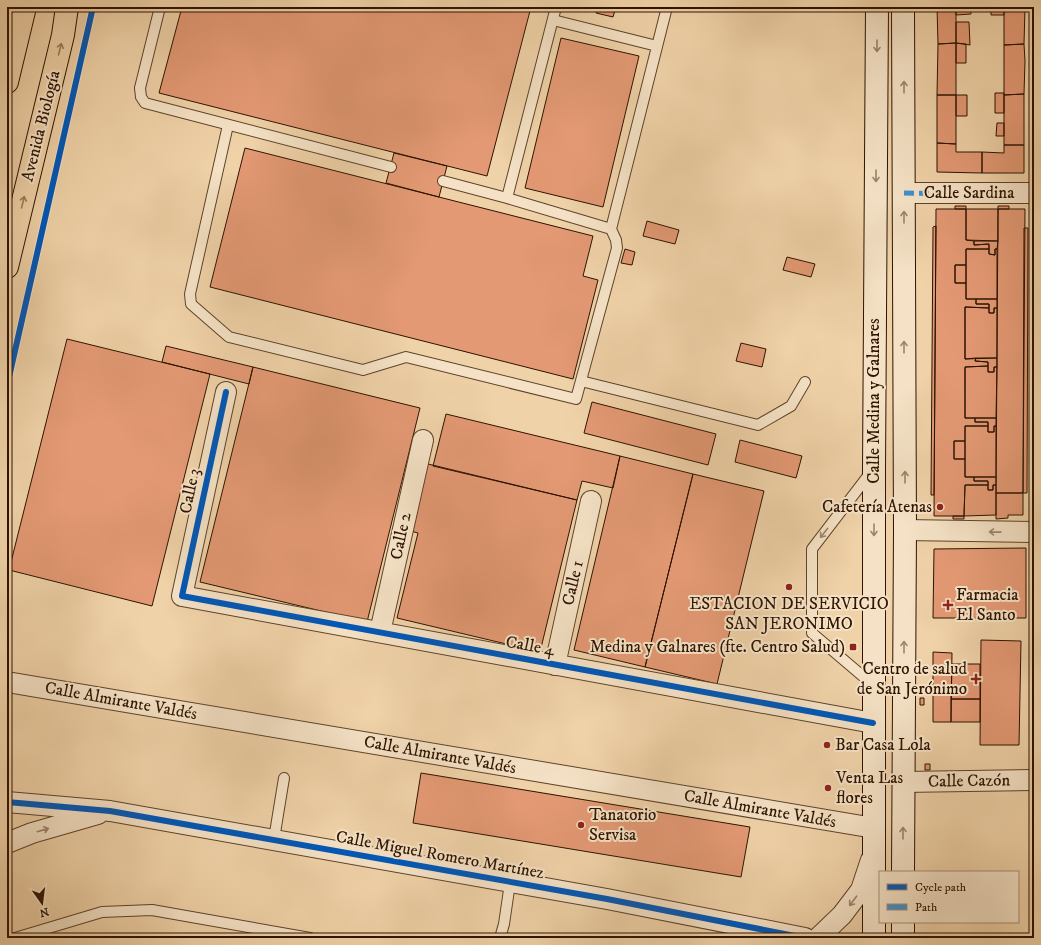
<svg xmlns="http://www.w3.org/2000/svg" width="1041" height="945" font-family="'IM FELL DW Pica',serif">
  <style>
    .building { fill: #e39974; stroke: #2d1300 }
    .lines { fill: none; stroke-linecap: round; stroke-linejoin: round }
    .lane-casing { stroke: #5e432a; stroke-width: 12 }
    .street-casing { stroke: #5e432a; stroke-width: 22 }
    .secondary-casing { stroke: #2d1300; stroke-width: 24 }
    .primary-casing { stroke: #2d1300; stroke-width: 24 }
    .lane { stroke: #f5e2c6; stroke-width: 10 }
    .street { stroke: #f5e2c6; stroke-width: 20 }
    .secondary { stroke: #f5e2c6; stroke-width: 22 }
    .primary { stroke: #f0d2a8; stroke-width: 22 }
    .quiet { stroke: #3c92d0; stroke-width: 5; stroke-dasharray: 10 5; stroke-linecap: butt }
    .cycleway-casing { stroke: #f5e2c6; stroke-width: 8 }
    .cycleway { stroke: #0057b8; stroke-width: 6 }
    .oneway { stroke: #9b856d }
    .oneway2 { stroke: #987c5c }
    .poi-dot { fill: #8f2418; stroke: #f5e2c6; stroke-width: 1.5 }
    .labels { text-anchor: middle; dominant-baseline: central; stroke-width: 4; stroke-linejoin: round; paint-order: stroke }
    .street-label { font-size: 17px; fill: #2d1300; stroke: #f5e2c6 }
    .poi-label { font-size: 17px; fill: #2d1300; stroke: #f5e2c6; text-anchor: start }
  </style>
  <rect width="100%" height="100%" fill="#f0d2a8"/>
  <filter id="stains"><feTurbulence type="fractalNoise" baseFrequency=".005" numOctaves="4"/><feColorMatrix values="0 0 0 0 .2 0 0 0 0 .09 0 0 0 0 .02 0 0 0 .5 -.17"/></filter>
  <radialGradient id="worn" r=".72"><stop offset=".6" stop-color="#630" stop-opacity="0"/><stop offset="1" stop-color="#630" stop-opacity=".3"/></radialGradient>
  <path class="building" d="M182,7h349l-44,169 -328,-83z
    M598,7h18l-3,10 -17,-4z
    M937,7h19v36l-18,1z
    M956,7h15v7l-15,1z
    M991,7h13v8h-13z
    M1004,7h21l-1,37 -20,1z
    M956,22h13l1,23 -14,-2z
    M561,38l78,18 -36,151 -78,-19z
    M956,43l10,1v19h-10z
    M956,43v52h-19l1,-51z
    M1024,44l1,17 -1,33 -20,1v-50z
    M995,93h9v20h-9z
    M1024,94v51h-20v-50z
    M937,95h19v49l-19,-1z
    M956,95h11v21h-11z
    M997,123h7v13h-8z
    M937,143l19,1v8h26v21l-45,-1z
    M1004,145h20v28h-42v-21l22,1z
    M245,148l348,88 -10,40 15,4 -25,99 -363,-92z
    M394,153l53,13 -8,31 -53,-14z
    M955,206h11v3h-11z
    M998,206h11v3h-11z
    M936,209h30v31l8,1v4l15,-1v5h-23v16h-11v18h11v16h10v5h13v4l-24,-1v52l11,-1 -1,3 13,1v4l-23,1v51h10v4h13v4h-23v15h-11v18h11v18h9v4h14v4h-23l-1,31h-30z
    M966,209h32v32l-32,-1z
    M998,209h27l-2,284h-27z
    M647,221l32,9 -4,14 -32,-8z
    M936,226l-2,269h-3l2,-268z
    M1024,228h4l-1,265h-4z
    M974,241h24l-1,8h-2v6l-6,-1v-10l-15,1z
    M625,249l10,3 -3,13 -11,-2z
    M966,249h23v5l6,1v-6h2v50h-31z
    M787,257l28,7 -4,13 -28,-7z
    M955,265h11v18h-11z
    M976,299h21v9h-3v5h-5v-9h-13z
    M965,307l24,1v5h5v-5h3v50l-32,1z
    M67,339l143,35 -58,232 -143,-36z
    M741,343l25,6 -4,18 -26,-6z
    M166,346l87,21 -4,17 -87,-22z
    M976,358h21v9h-3v5h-6v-10l-13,-1z
    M988,366v6h6v-5h3l-1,51h-31v-51z
    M253,367l167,41 -53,214 -167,-40z
    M592,402l124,32 -8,31 -124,-32z
    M446,414l174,42 -7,32 -31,-7 -5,19 -144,-34z
    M975,418h21v8h-2v6h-6v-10h-13z
    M965,426h23v6h6v-6h2v51h-31z
    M740,440l62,16 -6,22 -61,-16z
    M954,441h11v18h-11z
    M620,456l73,18 -48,193 -71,-17z
    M424,463l153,37 -37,152 -143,-34 21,-85 -11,-3z
    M693,474l71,17 -47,193 -72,-17z
    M974,477h22v8h-3v5h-5v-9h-14z
    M965,485h23v5h5v-5h3v30l-32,1z
    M996,493h27v22h-15v3l-12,1z
    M953,516h11v3h-11z
    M1026,548v70h-93l1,-69z
    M981,640l40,1 -2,104h-39z
    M933,652l19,1 -1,69h-18z
    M952,664h28v35h-29z
    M920,698h4v7h-4z
    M951,699h29v23h-29z
    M925,764h5v6h-5z
    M421,773l329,54 -9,50 -328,-54z"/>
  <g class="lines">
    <defs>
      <path id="lane" d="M160,7l-20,81 1,9 4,6 246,64
        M553,20l104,26
        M228,125l-38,169 1,10 38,33 134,33 43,-13 170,42 41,-151 -1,-8 -5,-11 -104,-31
        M443,181l64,17 49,-191
        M611,229l56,-222
        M581,381l177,44 33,-19 14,-24
        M871,472l-59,77v84l60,51
        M274,839l10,-61
        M15,938l87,-26 50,-2 158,28
        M500,938l4,-14 6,-41"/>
      <path id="street" d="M904,193h130
        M226,392l-44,204 691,127
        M905,530l129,2
        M380,632l43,-192
        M555,665l36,-164
        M7,682l867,146
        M903,782l131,-2
        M7,802l103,9 497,88 198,39
        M7,843l25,-10 66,-19
        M818,938l24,-23 19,-25 10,-30"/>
      <path id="secondary" d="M903,872l2,-342 -2,-523
        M903,922v16
        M874,938v-469l3,-462"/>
      <path id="primary" d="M7,82l18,-75
        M7,267l56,-232 4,-28"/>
    </defs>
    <use href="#lane" class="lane-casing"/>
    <use href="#street" class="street-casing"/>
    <use href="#secondary" class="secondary-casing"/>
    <use href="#primary" class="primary-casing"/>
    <use href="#lane" class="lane"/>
    <use href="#street" class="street"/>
    <use href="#secondary" class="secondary"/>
    <use href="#primary" class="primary"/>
    <path class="quiet" d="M904,193l41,1"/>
    <defs>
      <path id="cycleway" d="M7,386l86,-379
        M226,392l-44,204 691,127
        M7,802l103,9 497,88 198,39"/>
    </defs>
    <use href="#cycleway" class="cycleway-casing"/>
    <use href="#cycleway" class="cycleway"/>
  </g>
  <defs><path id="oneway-shaft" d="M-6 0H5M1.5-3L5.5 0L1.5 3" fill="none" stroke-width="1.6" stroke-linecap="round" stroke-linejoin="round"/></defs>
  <g class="oneway">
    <use href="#oneway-shaft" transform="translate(877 46) rotate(90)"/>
    <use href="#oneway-shaft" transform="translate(904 87) rotate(-90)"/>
    <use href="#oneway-shaft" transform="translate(876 176) rotate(90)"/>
    <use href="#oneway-shaft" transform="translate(904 217) rotate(-90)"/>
    <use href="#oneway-shaft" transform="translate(904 347) rotate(-90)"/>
    <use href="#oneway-shaft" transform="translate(905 477) rotate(-90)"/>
    <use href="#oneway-shaft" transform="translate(874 530) rotate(90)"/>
    <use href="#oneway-shaft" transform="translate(995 532) rotate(-179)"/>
    <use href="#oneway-shaft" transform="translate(824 533) rotate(128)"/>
    <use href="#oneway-shaft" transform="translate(904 647) rotate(-90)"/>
    <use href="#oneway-shaft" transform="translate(43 830) rotate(-16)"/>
    <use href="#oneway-shaft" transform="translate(903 833) rotate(-90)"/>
    <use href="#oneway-shaft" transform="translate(853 901) rotate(127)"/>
  </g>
  <g class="oneway2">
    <use href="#oneway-shaft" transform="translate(60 49) rotate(-76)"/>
    <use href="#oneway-shaft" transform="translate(23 202) rotate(-76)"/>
  </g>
  <g class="poi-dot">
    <circle cx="940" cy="507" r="4"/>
    <circle cx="789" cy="587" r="4"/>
    <path d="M946 599h4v4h4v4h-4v4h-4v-4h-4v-4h4z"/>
    <rect x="849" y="643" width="8" height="8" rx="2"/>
    <path d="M974 673h4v4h4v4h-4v4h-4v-4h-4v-4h4z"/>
    <circle cx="827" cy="745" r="4"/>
    <circle cx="828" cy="788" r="4"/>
    <circle cx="581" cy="825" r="4"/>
  </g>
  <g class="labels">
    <g class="street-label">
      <text transform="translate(41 126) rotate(-76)">Avenida Biología</text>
      <text x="969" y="193">Calle Sardina</text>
      <text transform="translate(874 401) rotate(-90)">Calle Medina y Galnares</text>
      <text transform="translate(190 491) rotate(-78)">Calle 3</text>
      <text transform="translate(401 536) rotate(-78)">Calle 2</text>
      <text transform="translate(573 583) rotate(-77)">Calle 1</text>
      <text transform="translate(530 646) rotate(10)">Calle 4</text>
      <text transform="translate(121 701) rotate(10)">Calle Almirante Valdés</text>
      <text transform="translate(440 755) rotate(10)">Calle Almirante Valdés</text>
      <text transform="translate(969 781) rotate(-1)">Calle Cazón</text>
      <text transform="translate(760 809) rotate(10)">Calle Almirante Valdés</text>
      <text transform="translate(440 855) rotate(10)">Calle Miguel Romero Martínez</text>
    </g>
    <g class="poi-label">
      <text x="932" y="507" text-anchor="end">Cafetería Atenas</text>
      <text x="956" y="595">Farmacia<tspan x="956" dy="20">El Santo</tspan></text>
      <text x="789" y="604" text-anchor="middle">ESTACION DE SERVICIO<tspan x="789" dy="20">SAN JERONIMO</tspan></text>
      <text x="845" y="647" text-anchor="end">Medina y Galnares (fte. Centro Salud)</text>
      <text x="967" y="669" text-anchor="end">Centro de salud<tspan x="967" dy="20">de San Jerónimo</tspan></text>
      <text x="835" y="745">Bar Casa Lola</text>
      <text x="836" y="778">Venta Las<tspan x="836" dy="20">flores</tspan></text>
      <text x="589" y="815">Tanatorio<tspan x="589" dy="20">Servisa</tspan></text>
    </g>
  </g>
  <rect width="1041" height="945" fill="none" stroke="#f0d2a8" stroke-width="24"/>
  <rect x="8" y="8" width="1025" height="929" fill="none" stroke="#2d1300" stroke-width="2"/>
  <rect x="12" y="12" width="1017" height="921" fill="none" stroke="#2d1300"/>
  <rect x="879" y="871" width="140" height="52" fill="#f5e2c6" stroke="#a58f77"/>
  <rect x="887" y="884" width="20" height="6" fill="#0057b8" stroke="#a58f77"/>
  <text x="915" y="891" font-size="12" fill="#2d1300">Cycle path</text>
  <rect x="887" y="904" width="20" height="6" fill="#3c92d0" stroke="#a58f77"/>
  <text x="915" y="911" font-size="12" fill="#2d1300">Path</text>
  <g transform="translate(42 903) rotate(166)" stroke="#f5e2c6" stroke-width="3" paint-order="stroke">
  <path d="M0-3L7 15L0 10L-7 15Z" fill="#2d1300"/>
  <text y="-6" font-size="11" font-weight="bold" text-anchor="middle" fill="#2d1300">N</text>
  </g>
  <rect width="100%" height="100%" filter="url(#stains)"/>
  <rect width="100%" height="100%" fill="url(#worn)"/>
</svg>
